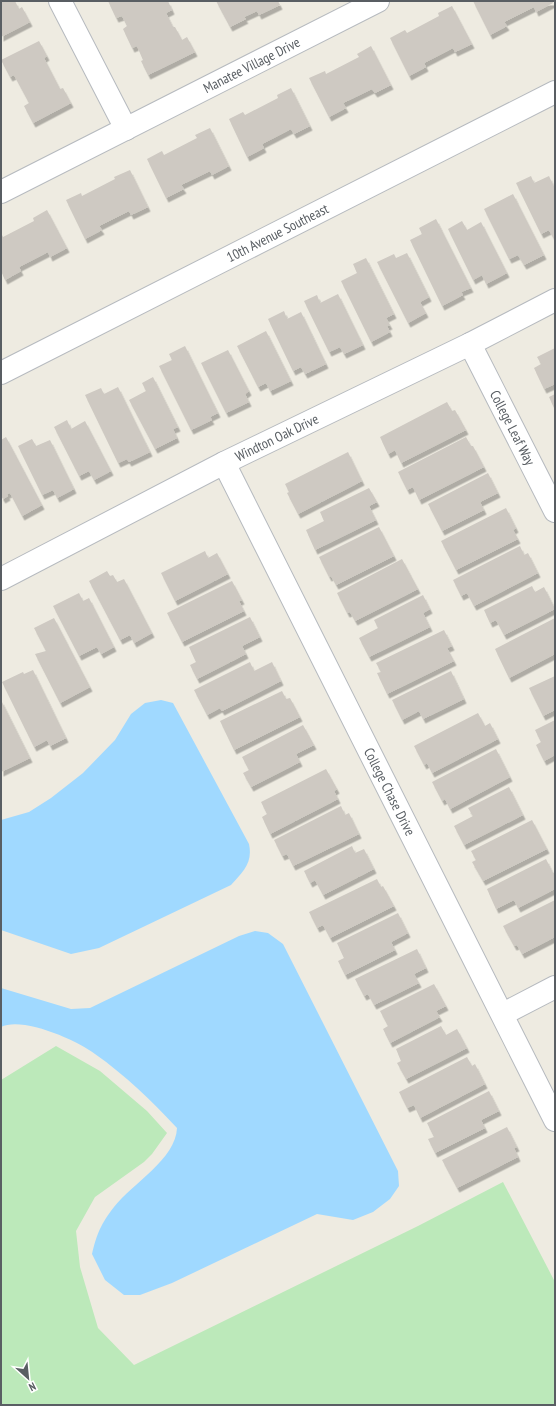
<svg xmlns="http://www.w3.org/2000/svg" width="556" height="1406" font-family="'PT Sans Narrow',sans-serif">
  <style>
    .green { fill: #bce9ba }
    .water { fill: #a0d9ff }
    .building { fill: #cec9c2; filter: url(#shadow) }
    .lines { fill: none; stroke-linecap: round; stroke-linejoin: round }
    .minor-casing { stroke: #b6babf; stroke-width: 24 }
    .minor { stroke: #fff; stroke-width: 22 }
    .labels { text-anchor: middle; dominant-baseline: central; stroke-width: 3; stroke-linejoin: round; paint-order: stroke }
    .street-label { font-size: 14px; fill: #595e63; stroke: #fff }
  </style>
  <defs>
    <filter id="shadow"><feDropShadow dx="2.5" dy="4.5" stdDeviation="0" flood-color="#0004"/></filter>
  </defs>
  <rect width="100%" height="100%" fill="#eeebe1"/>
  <path class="green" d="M56,1046l44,25 47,40 20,22 -15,21 -8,8 -49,35 -19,34 4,36 18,61 36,37 284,-139 85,-44 52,100v123h-554v-325z"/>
  <path class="water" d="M161,700l12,3 76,141c4,19 -6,28 -18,41l-132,63 -28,6 -70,-24v-110l28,-8 22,-14 32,-25 32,-33 16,-26 14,-11z
    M255,931l13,2 15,11 115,227 1,15 -9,13 -17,13 -20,8 -36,-6 -145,69 -32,12h-16l-19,-15 -13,-26c5,-21 9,-30 22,-47 18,-23 62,-48 63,-79 -25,-27 -52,-53 -82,-74 -18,-14 -73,-38 -94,-27v-39l70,21 19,-1 149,-72z"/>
  <path class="building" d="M1,1h14l4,8 3,-2 8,15 -29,15z
    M108,1h60l4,9 -6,3 7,14h2l7,13 5,-3 8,15 -47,23 -7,-14 2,-1 -6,-14 -5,2 -9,-19 4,-3 -5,-10 -6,2z
    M216,1h62l2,4 -21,10 -2,-4 -13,6 2,2 -16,8z
    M473,1h79l1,2 -17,9 -2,-5 -30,15 3,4 -17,9z
    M452,6l20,38 -17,8 -2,-4 -29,15 2,4 -17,9 -19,-38 15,-8 2,3 32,-17 -1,-3z
    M39,41l8,15 -3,2 16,31 3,-1 8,15 -38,20 -9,-17 5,-3 -15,-28 -4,2 -9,-17z
    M371,46l20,39 -16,8 -3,-4 -29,14 3,5 -17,9 -20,-39 16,-7 1,3 33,-17 -2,-3z
    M291,88l19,38 -16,8 -3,-5 -29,15 2,4 -17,9 -18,-38 14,-7 2,3 33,-17 -1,-3z
    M210,128l19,38 -17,9 -2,-4 -29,14 3,4 -18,9 -19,-39 15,-8 2,4 33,-17 -2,-3z
    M130,170l18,37 -17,8 -2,-4 -30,15 3,4 -17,9 -19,-39 15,-7 1,3 33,-17 -1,-2z
    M531,176l3,7 15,-7 6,13v52l-6,-11 -8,4 -25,-51z
    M513,194l31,61 -20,10 -6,-10 -9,4 -25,-50z
    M47,210l20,38 -17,9 -2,-5 -29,15 2,4 -16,9 -4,-9v-38l2,4 31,-16 -1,-3z
    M436,219l35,69 -10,4 2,3 -21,11 -32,-66 12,-6 -3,-6z
    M462,221l5,9 14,-8 26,51 -21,11 -4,-9 -9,5 -25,-51z
    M407,253l22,44 -9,5 6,11 -18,10 -31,-61 17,-8 2,4z
    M366,258l28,56 -8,4 4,7 -3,1 3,6 -19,10 -30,-61 16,-8 -4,-9z
    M338,294l25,51 -19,9 -4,-7 -11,5 -25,-51 13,-6 3,8z
    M284,311l3,8 14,-7 25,52 -21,10 -4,-7 -8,4 -25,-52z
    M266,331l25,50 -21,10 -4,-8 -8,4 -21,-41z
    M185,346l33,67 -8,4 2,3 -21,10 -32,-64 13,-6 -3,-6z
    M555,348v36l-11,5 -10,-21 7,-4 -4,-7z
    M228,350l21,41 -4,3 4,8 -23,11 -25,-50z
    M153,377l25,50 -5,2 4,9 -22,11 -26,-49 17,-9 -4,-8z
    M118,387l32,65 -21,10 -2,-3 -9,4 -33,-68 16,-7 3,6z
    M555,394v16l-6,-13z
    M447,402l5,9 3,-1 11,20 -65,33 -6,-13 -7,4 -8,-17z
    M67,420l4,9 14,-8 26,50 -17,9 -5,-9 -10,5 -25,-49z
    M6,437l36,68 -20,11 -12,-23 -3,1 1,2 -5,3 -2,-3v-56z
    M466,437l5,9h2l11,21 -65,33 -6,-13 -6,3 -9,-18z
    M32,439l4,7 14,-6 24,49 -17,9 -4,-8 -11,5 -24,-49z
    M348,452l14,29 -64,33 -11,-21 2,-1 -4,-8z
    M488,473l10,20 -18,9 4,8 -42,21 -14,-27z
    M369,488l8,14 -8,4 7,14 -61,30 -9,-20 18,-9 -4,-9z
    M506,508l10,20 -3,2 5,9 -62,31 -15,-29z
    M379,527l15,29 -58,29 -5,-9 -2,1 -10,-20z
    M520,546l4,9 4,-2 10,20 -64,33 -7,-13 -6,3 -8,-16z
    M205,551l3,7 9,-5 11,21 -53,27 -14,-28z
    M402,559l16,30 -63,32 -5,-9 -3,1 -10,-20z
    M107,571l3,5 3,-1 4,7 7,-3 28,54 -18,10 -4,-8 -10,5 -31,-59z
    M232,581l10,19 -3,1 5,10 -62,31 -15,-29z
    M532,586l3,6 9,-5 11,22 -51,26 -8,-15 -6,3 -6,-13z
    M79,593l4,8 6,-3 25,49 -13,7 -4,-7 -18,9 -26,-50z
    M423,595l7,14 -7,4 7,14 -61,30 -10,-19 19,-10 -4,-8z
    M250,617l10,20 -18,9 4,8 -49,25 -7,-14 6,-3 -7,-15z
    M54,618l36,69 -30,16 -25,-49 11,-3 -12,-23z
    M555,618v36l-46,24 -14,-29z
    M444,630l8,16 -5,2 7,13 -67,33 -10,-21 4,-1 -5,-9z
    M250,662l4,9 18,-9 9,19 -59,30 -2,-3 -13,7 -13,-25z
    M33,670l33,68 -16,8 -3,-6 -13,7 -32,-65 21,-10 1,2z
    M451,671l13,28 -41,20 -4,-8 -17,9 -10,-20z
    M555,676v34l-12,6 -14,-28z
    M282,691l4,8 4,-1 10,19 -66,33 -14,-29z
    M1,700l29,58 -29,14z
    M478,713l7,13 5,-3 8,16 -66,34 -5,-10 -3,2 -10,-19z
    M555,720v35l-11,6 -8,-16 5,-3 -6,-12z
    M303,725l11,20 -18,9 4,8 -49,25 -8,-14 6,-3 -7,-13z
    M496,749l14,28 -60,32 -5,-10 -3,2 -10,-19z
    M326,769l11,20 -3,2 4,8 -68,35 -8,-17 5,-3 -6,-12z
    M509,787l14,28 -59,30 -10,-19 19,-10 -5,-8z
    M341,806l4,9 4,-2 10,21 -66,32 -6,-12 -5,2 -8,-16z
    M532,820l15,29 -64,32 -11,-19 4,-2 -5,-9z
    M352,846l3,7 9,-4 10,20 -51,26 -8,-15 -5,3 -6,-12z
    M546,859l7,14 2,-1v17l-37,19 -4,-8 -18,9 -9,-20z
    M377,879l4,8 2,-1 11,20 -64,32 -7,-13 -6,3 -8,-16z
    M555,900v37l-33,17 -5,-9 -3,1 -11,-20z
    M398,913l10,20 -17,9 4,8 -50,25 -7,-14 6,-3 -7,-15z
    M417,949l9,19 -12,6 5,9 -45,22 -6,-11 -4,2 -9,-17z
    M434,984l12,22 -10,5 4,6 -50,26 -7,-14 5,-3 -8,-15z
    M441,1026l5,9 11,-6 10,19 -61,31 -9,-16 4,-2 -5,-12z
    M467,1057l5,9 3,-2 10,20 -65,34 -6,-13 -7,3 -8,-16z
    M489,1091l10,20 -18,9 4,8 -50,25 -7,-14 6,-2 -7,-14z
    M507,1127l10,20 -3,1 4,9 -61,31 -15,-28z"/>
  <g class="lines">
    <defs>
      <g id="minor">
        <path d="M60,1l66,128"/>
        <path id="s1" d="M1,192l377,-191"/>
        <path id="s2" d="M470,344l85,167"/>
        <path id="s3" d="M1,373l554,-281"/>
        <path id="s4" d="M224,463l331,657"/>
        <path id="s5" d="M1,579l223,-116 246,-119 85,-44"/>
        <path d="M503,1014l52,-27"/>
      </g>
    </defs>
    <use href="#minor" class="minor-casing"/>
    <use href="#minor" class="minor"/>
  </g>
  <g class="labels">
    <g class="street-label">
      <text stroke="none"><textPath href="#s1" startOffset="281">Manatee Village Drive</textPath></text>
      <text stroke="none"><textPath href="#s3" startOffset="310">10th Avenue Southeast</textPath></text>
      <text stroke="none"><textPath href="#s2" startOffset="94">College Leaf Way</textPath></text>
      <text stroke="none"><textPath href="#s5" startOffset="310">Windton Oak Drive</textPath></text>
      <text stroke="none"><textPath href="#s4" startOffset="368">College Chase Drive</textPath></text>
    </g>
  </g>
  <rect width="556" height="1406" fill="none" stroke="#595e63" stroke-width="4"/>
  <g transform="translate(28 1378) rotate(153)" stroke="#ffffff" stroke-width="3" paint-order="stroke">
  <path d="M0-3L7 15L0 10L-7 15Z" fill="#595e63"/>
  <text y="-6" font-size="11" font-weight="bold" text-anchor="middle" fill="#595e63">N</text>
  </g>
</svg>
